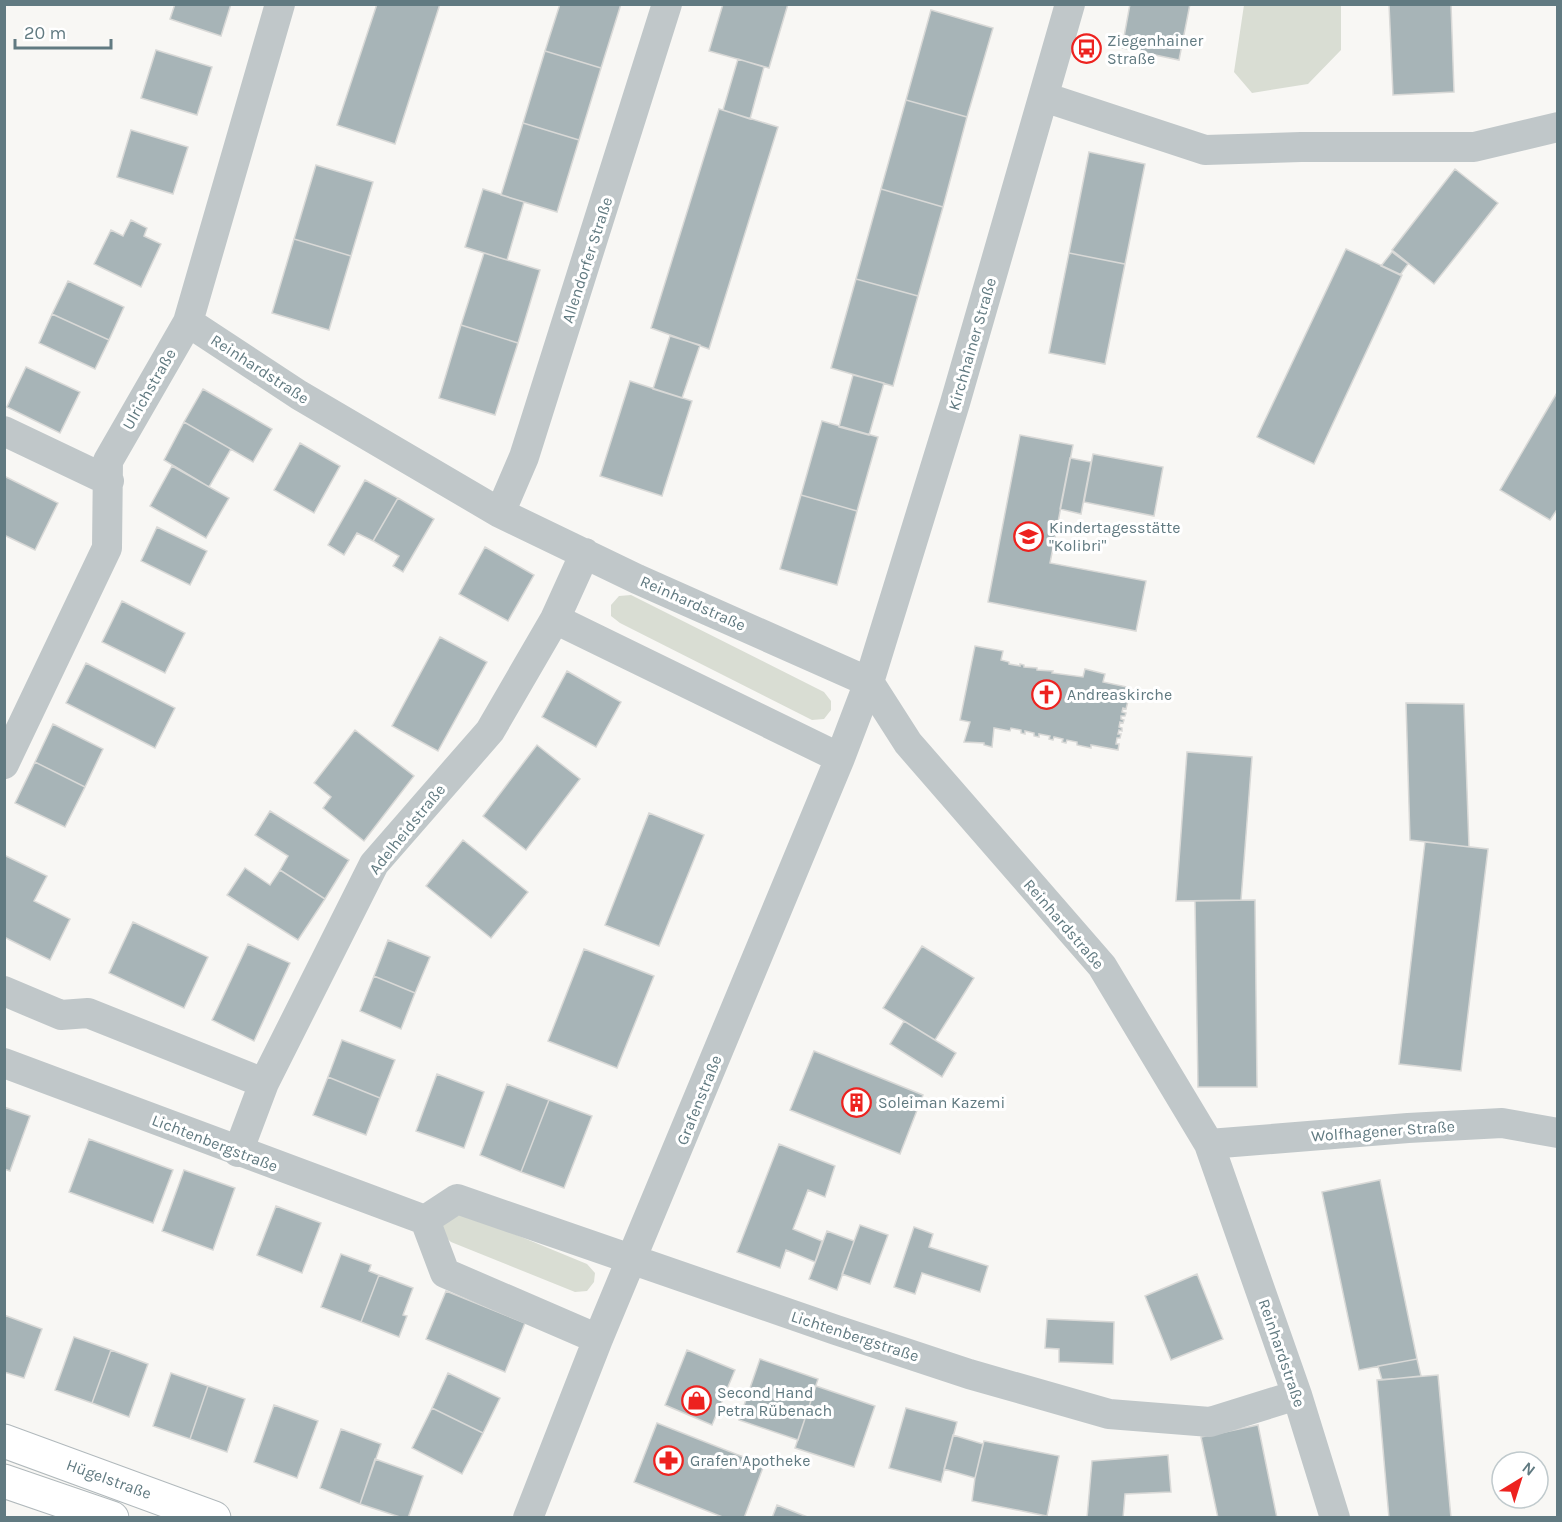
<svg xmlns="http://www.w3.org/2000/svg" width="1562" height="1522" font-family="Karla,sans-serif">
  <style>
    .green { fill: #d9ddd3 }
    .building { fill: #a7b4b7; stroke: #d9d9d7; stroke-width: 1.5 }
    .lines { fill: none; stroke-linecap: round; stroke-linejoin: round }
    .primary-casing { stroke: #b1b9bc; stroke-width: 35 }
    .street { stroke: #c0c7c9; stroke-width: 30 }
    .primary { stroke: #fff; stroke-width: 33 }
    .labels { text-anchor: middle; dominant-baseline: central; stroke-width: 6; stroke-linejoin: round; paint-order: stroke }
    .poi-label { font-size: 16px; fill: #617a81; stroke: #fff; text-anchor: start }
    .street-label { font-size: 16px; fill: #617a81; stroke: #fff }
  </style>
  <rect width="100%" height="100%" fill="#f8f7f4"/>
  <path class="green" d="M1244,5h97v45l-33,34 -56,9 -18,-21z
    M631,595l193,97 7,9v9l-7,9 -12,1 -192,-97 -9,-7v-11l8,-9z
    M463,1213l124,51 8,9 -1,9 -7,9 -12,1 -124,-50 -8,-7 -1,-11z"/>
  <path class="building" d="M175,4h56l-10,32 -51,-17z
    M377,4h63l-45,140 -58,-19z
    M560,4h61l-20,64 -56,-17z
    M723,4h65l-19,64 -60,-17z
    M1130,4h60l-11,56 -57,-12z
    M1389,4h62l3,88 -61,3z
    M931,10l62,18 -26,89 -61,-17z
    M156,50l56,17 -15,48 -56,-17z
    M545,51l56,17 -22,72 -56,-17z
    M738,59l26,8 -14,52 -27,-9z
    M906,100l61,17 -24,90 -62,-18z
    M719,109l59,18 -69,222 -58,-21z
    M523,123l56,17 -22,72 -56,-17z
    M131,130l57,17 -15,47 -56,-17z
    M1089,152l56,12 -20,100 -56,-11z
    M316,165l57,17 -22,74 -57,-17z
    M1455,169l43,34 -64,81 -42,-34z
    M483,189l41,13 -17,58 -42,-13z
    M881,189l62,18 -25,89 -62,-17z
    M131,220l16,8 -3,8 17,8 -20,43 -47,-23 17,-34 12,6z
    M294,239l57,17 -22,74 -57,-17z
    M1346,249l56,26 -88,189 -57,-27z
    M1392,252l16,12 -8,11 -19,-9z
    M484,253l56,17 -22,73 -57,-18z
    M1069,253l56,11 -20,100 -56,-11z
    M856,279l62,17 -25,90 -62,-18z
    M68,281l56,26 -15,33 -57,-26z
    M52,314l57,26 -14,29 -56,-26z
    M461,325l57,18 -23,72 -56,-17z
    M670,336l30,9 -18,53 -29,-9z
    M26,367l54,25 -20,41 -53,-26z
    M853,375l31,8 -15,52 -30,-8z
    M630,381l62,20 -30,95 -62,-20z
    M203,389l69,40 -19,33 -69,-40z
    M1558,391v117l-8,12 -50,-30z
    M822,421l56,16 -21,74 -56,-16z
    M184,422l47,27 -22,38 -45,-27z
    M1020,435l53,10 -23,118 96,18 -10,50 -148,-29z
    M300,443l40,23 -26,47 -40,-23z
    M1093,454l70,13 -9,49 -70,-14z
    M1070,458l21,4 -10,52 -21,-5z
    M172,466l57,32 -23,40 -56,-32z
    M4,476l54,27 -23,47 -31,-15z
    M365,480l33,18 -25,43 -16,-8 -13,22 -16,-10z
    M801,495l56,16 -20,74 -57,-16z
    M398,498l36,21 -31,53 -10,-6 6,-10 -26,-15z
    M157,527l50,24 -17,34 -49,-24z
    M485,547l49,28 -26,46 -49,-27z
    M122,601l63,32 -20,40 -63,-31z
    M440,637l47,25 -49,89 -46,-25z
    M975,646l28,5 -2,9 8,2v2l11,2v-2l4,1v2l13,1v2l16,1 -1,2 31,4 2,-8 20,5 -2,8 24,5 -2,14h3l-2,8 -3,-1 -1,4 4,1 -1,3h-4v3l3,1 -1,3 -3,-1 -1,5 3,1v3l-3,-1 -1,4h3l-1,4h-3l-1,6h3l-1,6 -27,-5v3l-14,-3v-3l-10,-2 -1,3 -4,-1 1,-3 -9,-2 -1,3 -4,-1 1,-3 -11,-2v3l-5,-1v-3l-9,-2v3l-4,-1v-3l-10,-2 -1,3 -16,-3 -2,19 -8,-2v-2l-20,-1 6,-20 -10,-2z
    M86,663l89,45 -20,40 -89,-45z
    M567,671l54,31 -25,45 -54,-30z
    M1406,703l58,1 5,143 -59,-7z
    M53,724l50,25 -18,38 -50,-25z
    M355,730l59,46 -50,65 -41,-33 8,-11 -17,-14z
    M537,745l43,34 -54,71 -43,-34z
    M1187,752l65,5 -11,143 -65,1z
    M35,762l50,25 -20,40 -50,-24z
    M270,811l79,49 -24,39 -45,-29 8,-14 -33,-21z
    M649,813l55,22 -45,111 -54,-21z
    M463,840l65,52 -37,46 -65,-52z
    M1425,842l63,7 -27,222 -62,-7z
    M4,855l43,21 -13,25 36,18 -20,41 -46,-23z
    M245,868l25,17 10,-15 45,29 -27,41 -71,-45z
    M1255,900l2,187h-59l-3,-186z
    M133,922l75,35 -24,51 -75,-35z
    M388,940l42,17 -15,36 -41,-17z
    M248,944l42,19 -36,78 -42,-21z
    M922,946l52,32 -39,62 -52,-32z
    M584,949l70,27 -37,92 -69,-27z
    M374,976l41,17 -14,36 -41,-18z
    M904,1021l52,32 -14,24 -52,-33z
    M342,1040l53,20 -15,38 -52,-21z
    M814,1051l109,44 -23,59 -110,-44z
    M437,1074l47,18 -20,56 -48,-17z
    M328,1077l52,21 -14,37 -53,-20z
    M507,1084l42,16 -28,72 -41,-17z
    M549,1100l43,16 -28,72 -43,-16z
    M4,1107l26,9 -20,55 -6,-2z
    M89,1139l84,31 -20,53 -84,-31z
    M779,1144l56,22 -10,31 -17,-7 -15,39 29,12 -7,21 -29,-12 -6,18 -43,-16z
    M184,1170l51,18 -22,62 -51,-19z
    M1380,1180l37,179 -58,11 -37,-178z
    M276,1206l45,17 -19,50 -45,-18z
    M860,1225l28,10 -18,49 -28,-10z
    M914,1227l19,7 -4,13 59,19 -8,26 -58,-19 -7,21 -21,-7z
    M827,1231l27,10 -17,49 -28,-11z
    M341,1254l30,11 -2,6 10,4 -18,47 -40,-15z
    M1197,1274l26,65 -52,21 -26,-64z
    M379,1275l34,13 -10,27 4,1 -8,21 -38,-15z
    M446,1291l79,32 -20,49 -79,-33z
    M4,1315l38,14 -18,49 -20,-6z
    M1047,1319l67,3 -1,42 -54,-2v-13l-14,-1z
    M74,1337l37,13 -19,53 -37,-13z
    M111,1350l37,14 -19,53 -37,-14z
    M687,1350l48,20 -23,55 -47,-20z
    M760,1359l58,20 -20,61 -59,-20z
    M1417,1359l4,17 -39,4 -4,-14z
    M171,1373l37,13 -18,53 -37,-13z
    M448,1373l52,25 -17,35 -51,-25z
    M1438,1375l13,143h-62l-12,-138z
    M208,1386l37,13 -18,53 -37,-13z
    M816,1386l59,20 -21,61 -59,-19z
    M274,1405l44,16 -21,57 -43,-16z
    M432,1408l51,25 -21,41 -50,-26z
    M906,1408l51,14 -16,60 -52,-14z
    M657,1423l107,42 -20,53h-19l-91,-36z
    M1258,1425l19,93h-59l-17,-81z
    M341,1429l40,15 -21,60 -40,-16z
    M953,1435l30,9 -8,34 -31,-9z
    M984,1441l75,15 -12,60 -75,-15 3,-23z
    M1168,1455l3,37 -46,2 -2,24h-36l5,-57z
    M375,1459l48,17 -15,42h-5l-43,-14z
    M777,1505l33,13h-38z"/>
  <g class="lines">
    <defs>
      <path id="primary" d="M4,1441l210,77
        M4,1481l108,37"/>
    </defs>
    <use href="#primary" class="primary-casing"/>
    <path class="street" d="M1044,97l161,53 96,-3h173l84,-20
      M188,322l111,73 201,118 137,66 232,103 39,61 194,223 107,178 88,251 38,123
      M4,431l105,50
      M500,513l24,-56 143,-453
      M585,553l-30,66 285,139
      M4,764l103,-216 1,-87 80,-139 92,-318
      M4,991l57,24 27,-2 176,70
      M4,1063l421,157 20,53 153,66
      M1209,1144l199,-16 94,-5 56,10
      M238,1152l26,-69 110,-219 116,-133 65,-112
      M425,1220l32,-21 379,131 133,44 140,40 101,8 87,-27
      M528,1518l70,-179 242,-581 29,-76 86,-279 115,-399"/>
    <use href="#primary" class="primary"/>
  </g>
  <defs>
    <symbol id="bus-ring" viewBox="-11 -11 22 22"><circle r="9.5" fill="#fff" stroke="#ed221f" stroke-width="1.5"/><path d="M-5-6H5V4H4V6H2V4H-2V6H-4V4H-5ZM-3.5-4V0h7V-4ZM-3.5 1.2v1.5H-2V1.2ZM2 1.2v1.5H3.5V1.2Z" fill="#ed221f"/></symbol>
    <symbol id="school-ring" viewBox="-11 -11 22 22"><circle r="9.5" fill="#fff" stroke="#ed221f" stroke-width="1.5"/><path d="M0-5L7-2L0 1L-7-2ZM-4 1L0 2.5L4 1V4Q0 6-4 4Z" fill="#ed221f"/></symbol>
    <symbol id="church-ring" viewBox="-11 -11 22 22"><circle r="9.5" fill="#fff" stroke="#ed221f" stroke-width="1.5"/><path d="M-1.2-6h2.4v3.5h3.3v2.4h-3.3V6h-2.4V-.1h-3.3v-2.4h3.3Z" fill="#ed221f"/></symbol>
    <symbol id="building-ring" viewBox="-11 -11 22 22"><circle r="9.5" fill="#fff" stroke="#ed221f" stroke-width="1.5"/><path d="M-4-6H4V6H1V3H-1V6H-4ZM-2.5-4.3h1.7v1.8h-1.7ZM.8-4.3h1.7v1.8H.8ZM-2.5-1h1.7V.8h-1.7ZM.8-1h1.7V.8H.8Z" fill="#ed221f"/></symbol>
    <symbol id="shop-ring" viewBox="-11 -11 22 22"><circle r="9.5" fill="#fff" stroke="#ed221f" stroke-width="1.5"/><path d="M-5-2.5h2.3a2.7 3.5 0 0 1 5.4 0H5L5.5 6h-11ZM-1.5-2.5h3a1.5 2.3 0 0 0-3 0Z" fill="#ed221f"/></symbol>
    <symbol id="pharmacy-ring" viewBox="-11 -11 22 22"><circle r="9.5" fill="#fff" stroke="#ed221f" stroke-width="1.5"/><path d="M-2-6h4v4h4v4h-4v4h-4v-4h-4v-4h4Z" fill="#ed221f"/></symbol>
  </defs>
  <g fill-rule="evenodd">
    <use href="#bus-ring" x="1070" y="32" width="33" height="33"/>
    <use href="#school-ring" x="1012" y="520" width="33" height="33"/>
    <use href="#church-ring" x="1030" y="678" width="33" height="33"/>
    <use href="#building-ring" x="840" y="1086" width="33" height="33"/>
    <use href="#shop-ring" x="680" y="1384" width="33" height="33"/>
    <use href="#pharmacy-ring" x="652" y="1444" width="33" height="33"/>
  </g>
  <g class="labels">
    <g class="poi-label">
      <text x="1107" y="40">Ziegenhainer<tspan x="1107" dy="18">Straße</tspan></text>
      <text x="1049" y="527">Kindertagesstätte<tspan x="1049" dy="18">"Kolibri"</tspan></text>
      <text x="1067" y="694">Andreaskirche</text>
      <text x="878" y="1102">Soleiman Kazemi</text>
      <text x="717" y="1392">Second Hand<tspan x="717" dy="18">Petra Rübenach</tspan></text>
      <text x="690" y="1460">Grafen Apotheke</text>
    </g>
    <g class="street-label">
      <text transform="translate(587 260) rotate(-72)">Allendorfer Straße</text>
      <text transform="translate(972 344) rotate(-74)">Kirchhainer Straße</text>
      <text transform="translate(260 369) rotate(33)">Reinhardstraße</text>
      <text transform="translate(149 389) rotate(-60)">Ulrichstraße</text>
      <text transform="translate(693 603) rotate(24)">Reinhardstraße</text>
      <text transform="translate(407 829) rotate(-51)">Adelheidstraße</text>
      <text transform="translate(1064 924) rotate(49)">Reinhardstraße</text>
      <text transform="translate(699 1100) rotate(-68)">Grafenstraße</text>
      <text transform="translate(1383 1131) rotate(-4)">Wolfhagener Straße</text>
      <text transform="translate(215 1143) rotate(21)">Lichtenbergstraße</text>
      <text transform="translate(855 1336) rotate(18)">Lichtenbergstraße</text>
      <text transform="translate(1282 1353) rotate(71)">Reinhardstraße</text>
      <text transform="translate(109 1479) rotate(20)">Hügelstraße</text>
    </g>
  </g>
  <rect width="1562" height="1522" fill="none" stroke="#617a81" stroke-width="12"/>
  <g transform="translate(1520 1480) rotate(38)"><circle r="28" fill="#ffffff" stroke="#c0cacd" stroke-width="1.5"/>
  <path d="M0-4.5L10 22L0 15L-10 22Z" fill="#ed221f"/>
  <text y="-9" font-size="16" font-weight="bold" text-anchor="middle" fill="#617a81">N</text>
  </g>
  <path d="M15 39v9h96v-9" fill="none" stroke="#617a81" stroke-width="3"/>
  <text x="24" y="39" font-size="18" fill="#617a81" stroke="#ffffff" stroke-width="4.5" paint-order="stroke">20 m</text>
</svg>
